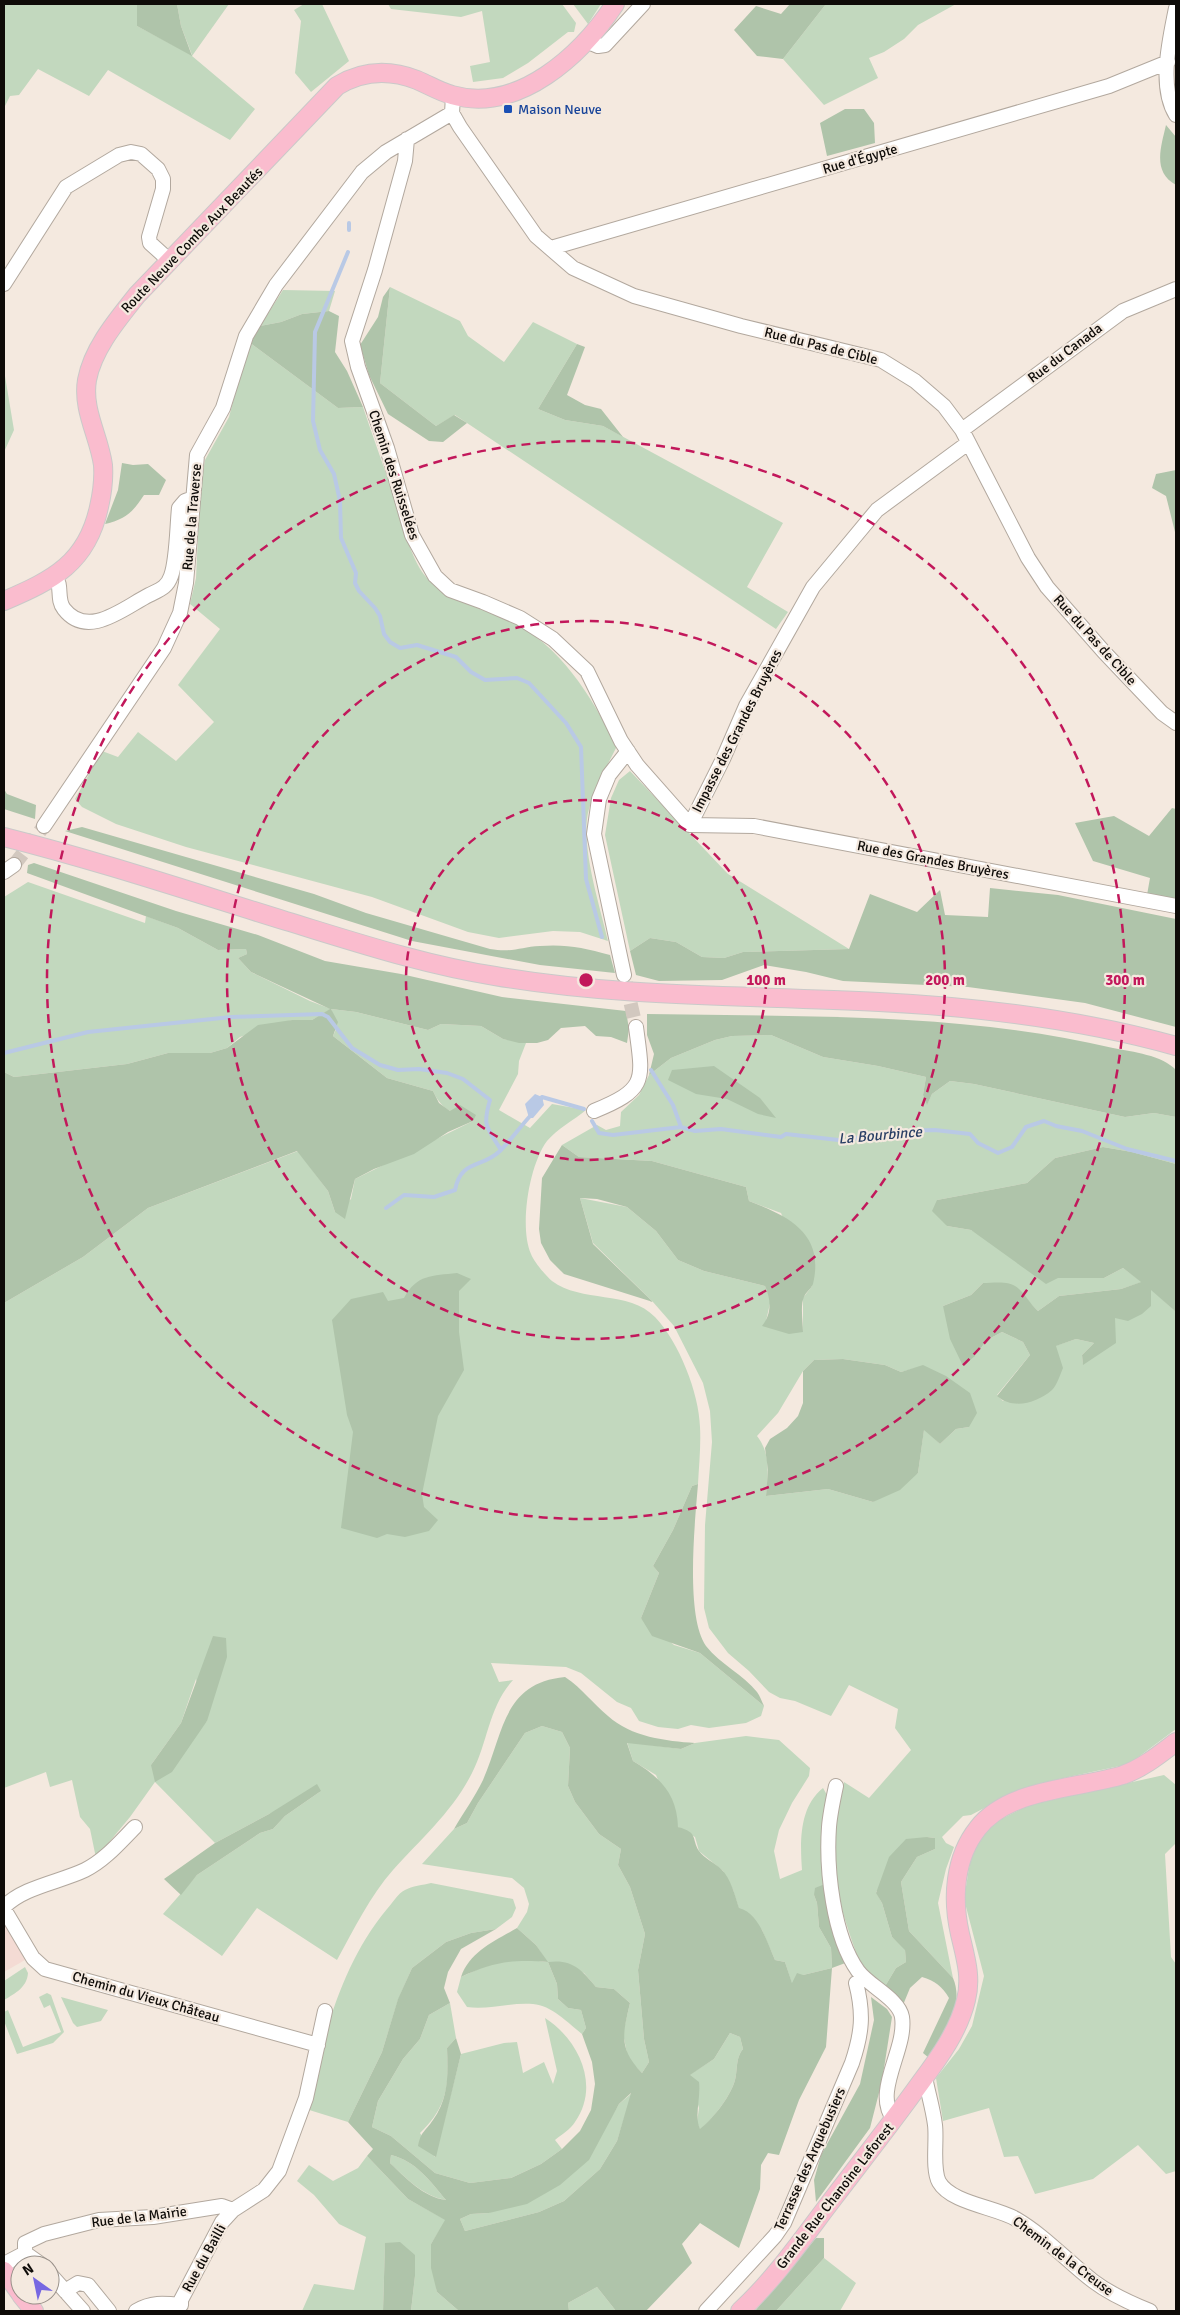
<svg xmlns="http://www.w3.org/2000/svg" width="1180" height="2315" font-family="Signika,sans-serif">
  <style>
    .education { fill: #f4dbd4 }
    .green { fill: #c2d8be; fill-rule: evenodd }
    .forest { fill: #afc4aa; fill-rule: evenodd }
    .water { fill: #b9c9e5 }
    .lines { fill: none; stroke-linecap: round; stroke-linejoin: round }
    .stream { stroke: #b9c9e5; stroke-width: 4 }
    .minor-tunnel { stroke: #d2c8bf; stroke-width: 14; stroke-dasharray: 14 7; stroke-linecap: butt }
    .minor-casing { stroke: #b2a89e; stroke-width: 16 }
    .major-casing { stroke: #cac9c9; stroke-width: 20 }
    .minor { stroke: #fff; stroke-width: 14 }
    .major { stroke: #fabcce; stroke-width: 18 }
    .ring { fill: none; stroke: #c2185b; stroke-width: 2.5; stroke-dasharray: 9 6 }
    .transit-dot { fill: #1a4fb4; stroke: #f4e9df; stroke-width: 2 }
    .labels { text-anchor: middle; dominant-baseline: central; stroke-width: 4.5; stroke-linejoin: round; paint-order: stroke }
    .transit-label { font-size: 14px; fill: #164399; stroke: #f4e9df; text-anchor: start }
    .street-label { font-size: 14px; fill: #0e0b08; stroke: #f4e9df }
    .water-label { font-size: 15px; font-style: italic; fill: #283e64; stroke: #f4e9df }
    .centre { fill: #c2185b; stroke: #f4e9df; stroke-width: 2.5 }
    .ring-label { font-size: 15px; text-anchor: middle; font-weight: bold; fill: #c2185b; stroke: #f4e9df; stroke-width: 4.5; stroke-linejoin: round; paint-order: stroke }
  </style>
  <rect width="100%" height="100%" fill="#f4e9df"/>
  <path class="education" d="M4,1919l21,41 -21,12z"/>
  <path class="green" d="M4,4h133v22l55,29 -11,-29 -4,-22h52l-37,52 63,53 -25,31 -122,-70 -19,26 -51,-27 -19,26 -9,1 -6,12z
    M304,4h18l27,57 -38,31 -16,-19 6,-52 -7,-11z
    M388,4h174l14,19 -2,9h-6l-40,31 -25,15 -30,4 -3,-16 20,-4 -8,-51 -21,6 -70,-8z
    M573,4h28l-13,20z
    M826,4h130l-38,21 -14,14 -20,13 -15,6 9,20 -54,27 -41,-46z
    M390,287l70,34 8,15 36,26 29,-40 44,22 -39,65 27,11 38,6 180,97 -36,64 41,25 -12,17 -321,-214 -19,11 -56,-43z
    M283,290l52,1 -6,20 -27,3 -21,8 -21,4z
    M249,342l89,66 25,-1c10,30 21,60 31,90 7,22 17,64 33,81 21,23 51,29 79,41 55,25 84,76 111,127 -10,20 -22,41 -28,63 -10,33 11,97 19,132l-28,-9 -27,-1 -54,7 -31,-6 -96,-35 -186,-50 -70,-23 -34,-17 -7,-8 27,-48 16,6 20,-25 38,29 38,-39 -36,-37 42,-56 -30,-25 6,-26 4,-86 5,-32 24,-43z
    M4,370l10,60 -10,22z
    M630,771l98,103 121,75 -106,3 -19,6 -22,-1 -26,-15 -26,-4 -20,13 -25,-116 6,-37 8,-18z
    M28,882l117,41 1,-7 32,12 40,22 28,-1 1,5 -9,4 13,14 59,29 21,8 25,3 72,18 13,-6 40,2 22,13 23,4 -7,18 -1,13 -19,36 31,18 22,-24 34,6c-12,10 -29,19 -39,31 -18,24 -28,86 -16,113 3,8 15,22 21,27 29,22 77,9 103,36 24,25 44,76 45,110 1,19 -1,38 -2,57l-6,2 -19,44 -20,36 6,7 -18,45 33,27 26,8 64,53 -3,10 -15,7 -37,5 -18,-3 -13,4 -20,-2 -19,-6 -8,-13 -14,-6 -36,-29 -15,-6 -75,-4 8,19 14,-2c-24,26 -25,62 -41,93 -19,38 -51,66 -79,97 -23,26 -39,59 -56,90l-80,-52 -35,48 -59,-42 34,-39 63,-42 13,-4 12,-13 36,-25 -52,23 -54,29 -60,-61 -25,35 -34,41 -6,-29 -10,-12 -8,-37 -22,7 -4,-15 -42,16v-485l79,-46 65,-49 150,-57 30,40 7,21 16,-13 4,-20 118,-58c-19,-8 -31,-10 -40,-30l-46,-13 -54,-42 4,-9 -6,-18 -19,11h-20l-52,17 -13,11 -17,5h-42l-41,11 -113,13 -10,-5v-175zM196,1679l11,42 -56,44 30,-42z
    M771,1035l52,22 55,9 48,11 -3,18 4,9 5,-10 18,-13 24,3 151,33 29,-4 22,4v47l-44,-12 -29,-5 -48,11 -28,25 -90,17 10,26 24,4 87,48h46l19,-10 19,14 -21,7 -62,7 -21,15c-26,-23 -15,-29 -55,-28l-12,12 -28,11 32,50 12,-16 15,-8 21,10 7,13 -33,40 6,6 52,-55 21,-7 18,4 -12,12 1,9 32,-46 36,-29 25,23v417l-47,35 -70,15 -46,14 -42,22 -8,1 -21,21 4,6 8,4 -8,22 -8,34 15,75 -44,-47 -8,-49 16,-25 18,-8v-11l-8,-1 -51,55 6,11 10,34 13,12 1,13 -10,6 -12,20 -21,-19 -5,-11c-11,-32 -28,-77 -25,-112 1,-21 6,-43 11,-64l25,16 42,-48 -16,-22 3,-19 -49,-24 -18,31 -36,-15 -15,-3 -11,-6 -20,-21 -21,-18 -19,-25 -5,-20 1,-83 7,-83 -2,-31 -7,-28 -29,-57 -21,-24 -60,-59 -13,-45 47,9 29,24 22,29 26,11 61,15 6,13 -5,22 37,10v-33l9,-12 -31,-73 -32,-12 -3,-14 -94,-26 -73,-4 -17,-12 35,-20 9,5 14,-4 1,-14 18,-17 10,-20 22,-17 44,-18 17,-4zM843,1359l42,6 16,7 22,-6 46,61 -13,2 -16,15 -16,-15 -6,44 -45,29 -45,-13 -62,7c2,-22 5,-42 -9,-60l21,-23 25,-42 11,-11z
    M542,1726l20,6 8,16 -2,38 7,16 24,32 22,15 -3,16 12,22 15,47 -7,36 6,69 5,23 -7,11 -14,-14 -5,-26 7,-30 -16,-14 -18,-2 -12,-14 -36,-11 9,22 1,15 10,9 13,2 5,18 -4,6c-14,-11 -31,-29 -49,-30 -22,-2 -44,6 -66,3l-10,-15 4,-15 28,-13 32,-5 26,3 -11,-17 -19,-17 10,-16 2,-8 -5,-16 -12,-10 -90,-14 32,-35 13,-6 11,-20 47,-70z
    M746,1736l33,4 31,28 -1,8 -17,27 -13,27 -5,21 6,28 22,-9c-2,-28 -3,-63 21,-82l4,7 -4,29 2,60 -11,11 3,8 2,24 12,21 1,20 -29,7 -11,9 -7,-22 -10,-2 -13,-30 -23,-21 -6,-19 -10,-19 -24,-20 -4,-14 -17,-10 -22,-52 -23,-14 -6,-19 54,7 14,-6z
    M1164,1775l12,10v58l-11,11 6,103 5,7v207l-10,3 -28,-29 -45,34 -58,15 -17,-38 -14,1 -15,-49 -46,13 -7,-43 23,-29 13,-23 12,-50 -20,-77 6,-37 10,-24 11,-14 38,-19z
    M431,1883l82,16 3,9 -4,9 -16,12 -25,4 -25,9 -34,26 -14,32 -16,52 -34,70 -42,-13c18,-71 33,-142 81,-200 5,-5 11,-16 18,-19 7,-4 18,-5 26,-7z
    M25,1967l3,6c-1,14 -12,20 -24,27v-19z
    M47,1993l4,2 13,37 -11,11 -36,11 -13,-33v-9l4,-2 15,37 38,-15 -11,-27 -6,3 -5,-11z
    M61,1997l47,13 -7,11 -24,6 -4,-4z
    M450,2003l6,35 -9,10c2,37 1,58 -27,85l15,24 26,-103 43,-11 13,-1 6,31 21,-11 9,22 4,-13 -12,-53c33,21 56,67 30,104 -4,7 -14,13 -20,18l7,9 -21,15 -30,14 -41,5 -35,-10 -44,-37 -19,-9 6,-26 25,-42 17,-20 9,-24z
    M730,2033l10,4 3,12c-9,11 -4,24 -10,37 -7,16 -20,32 -33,44l-3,-8 2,-14 -10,-33 25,-16z
    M632,2093l-15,48 -17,28 -36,32 -25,11 -74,19 -5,-12 11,-5 18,-1 114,-82 16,-27z
    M391,2155c25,6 39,26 55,45 -23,-4 -39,-21 -56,-37z
    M367,2156l41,43 38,21 -15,24 6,48 22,19h-48l4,-35 -30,-32 -2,67h-81l12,-27 40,6 12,-53 -27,-13 -25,-29 -17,-14 12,-16 24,16 25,-13z
    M824,2258l32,25 -16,28h-64z
    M597,2287l19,24h-47l-1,-8z"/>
  <path class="forest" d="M137,4h40l4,22 11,30 -55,-30z
    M790,4h36l-43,55 -26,-3 -23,-26 22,-24 25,8z
    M845,109h19l10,14 1,20 -48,13 -7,-33z
    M1166,125l10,12v48c-24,-13 -15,-38 -10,-60z
    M390,287l-10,96 56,43 18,-11 13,8 -24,19 -14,-1 -41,-27 -19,-39 -9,-30 18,-28 5,-20z
    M329,311l10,5 -4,36 12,19 16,36 -25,1 -89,-66 11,-16 21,-4 21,-8z
    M577,344l8,3 -18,48 18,10 16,4 22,28 -20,-11 -38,-6 -27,-11z
    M122,463l11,2 15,-1 18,16 -7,15h-15c-12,18 -18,24 -39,29l13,-34z
    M1176,470v66l-10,-40 -14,-8 4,-14z
    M4,789l3,5 29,11 -1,14 -31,-10z
    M1172,808l4,1v92l-29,-6 3,-17 -57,-17 -18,-38 39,-7 35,20z
    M82,827l232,67 52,19 124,36c22,4 30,-2 50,-3 27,-2 44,2 70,9l5,18 -75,-8 -128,-24 -347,-110z
    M34,863l142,48 82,24 67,26 76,13 101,23 124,14 3,18 -2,14 -16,-6 -15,-1 -11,-10 -24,2 -13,12 -11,3h-18l-16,-4 -22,-13 -40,-2 -13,6 -72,-18 -25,-3 7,13 -5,14 54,42 46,13 6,12 11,8 10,-6 16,10 -3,6 -25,11 -34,22 -40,15 -19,10 -10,40 -10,-7 -7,-21 -31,-40 -149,57 -65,49 -79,46v-231l10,5 113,-13 41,-11h42l17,-5 31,-23 34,-5h20l18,-11 -79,-37 -13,-14 9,-4 -1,-5 -28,1 -40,-22 -151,-55 1,-8z
    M990,888l68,7 118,24v108l-91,-24 -117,-16 -125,-6 -37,-9 -42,-7 -42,15 -63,1 -23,-6 -6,-24 20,-13 26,4 26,15 22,1 19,-6 106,-3 21,-55 47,18 23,-22 5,25 43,2z
    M647,1014c155,3 314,-2 466,34 20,4 49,7 63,22v47l-22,-4 -29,4 -151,-33 -24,-3 -18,13 -5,11 -4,-10 3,-18 -48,-11 -55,-9 -52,-22 -39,1 -17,4 -44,18 -22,17 5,-21 -7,-19z
    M714,1066l46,32 16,20 -18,-4 -31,-15 -31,-5 -28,-14 4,-10z
    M562,1145l17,12 73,4 94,26 3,14c39,15 76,32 64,83 -2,5 -7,8 -9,13 -4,8 -1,25 -1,35l-14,2 -27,-8c10,-12 9,-27 3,-40l-61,-15 -26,-11 -22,-29 -29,-24 -30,-8 -17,-1 13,46 60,58 -89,-28 -14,-14 -9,-17 -2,-14 3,-51z
    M1103,1147l29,5 44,12v148l-25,-22v16l-9,8 -14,7 -13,-3 1,25 -33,22 -1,-10 12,-12 -18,-4 -20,7 7,22c-3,7 -6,17 -11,22 -15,13 -39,20 -55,6l33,-41 -7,-13 -21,-10 -15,8 -12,16 -12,10 -13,-27 -7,-33 28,-11 12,-12c12,0 27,-3 36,6 7,6 11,15 19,22l21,-15 62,-7 20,-7 -18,-14 -19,10h-46l-12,6 -75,-54 -24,-4 -15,-15 5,-11 90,-17 28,-25z
    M457,1273l14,6 -12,12v41l5,38 -26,46 -16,78 2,13 14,13 -9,11 -24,6 -18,-3 -10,4 -36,-10 12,-96 -6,-17 -15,-95 19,-21 32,-7 5,9 16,-3c13,-24 28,-22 53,-25z
    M843,1359l42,6 16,7 22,-7 23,11 24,17 7,20 -8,14 -13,2 -16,15 -16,-14 -6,43 -18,17 -27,12 -45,-13 -62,7 2,-26 -3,-22 5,-9 17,-11 11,-12 5,-13v-32l11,-11z
    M698,1484c-3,38 -13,132 8,162 14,18 38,29 51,46 3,4 5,10 7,14l-64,-53 -48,-17 -11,-18 18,-45 -6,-7 20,-36 19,-44z
    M213,1636l13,2 1,19 -20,64 -35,51 -17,10 -4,-17 30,-42z
    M565,1677c18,12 27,26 43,39 23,21 58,25 87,27l-14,6 -54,-6 6,18c27,16 44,33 45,66 21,6 13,11 21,24 5,7 16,12 22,18 10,9 14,27 18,39 20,5 28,34 36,52l10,2 7,21 5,-10 6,2 29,-7 -1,-20 -12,-21 -2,-24 -3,-8 1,-7 10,-4 23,78 -16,6 -6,79 -27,53 -20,55 -11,-2 -7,12 -1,24 -21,59 -39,-25 -18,21 10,19 -46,48h-30l-19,-24 -29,16 1,8h-110l-22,-19 -6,-24v-24l14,-24 -37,-21 -41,-43 6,-7 -25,-27 34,-70 16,-53 14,-31 34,-26 25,-9 25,-4 -35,20 -13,23 -4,16 6,15 -21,12 -9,24 -17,20 -25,42 -6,26 19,9 44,37 35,10 41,-5 30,-14 21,-15 18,-18 11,-21 4,-26 -3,-22 -10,-28 4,-6 -5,-18 -13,-2 -10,-9 -1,-15 -9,-22c-35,-3 -55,0 -87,15 9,-26 34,-36 56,-49l19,17 12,17c24,-3 33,7 48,25l18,2 16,14c-7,31 -12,45 12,70l7,-11 -5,-23 -6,-69 7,-36 -15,-47 -12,-22 3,-16 -22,-15 -24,-32 -7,-16 2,-38 -8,-16 -20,-6 -17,7 -47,70 -11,20 -13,6c9,-16 21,-32 29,-49 21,-48 20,-97 82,-103zM730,2033l10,4 3,12c-9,11 -4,24 -10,37 -7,16 -20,32 -33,43 -6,-13 1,-32 -1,-47l-9,-7 24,-16zM631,2093l-14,48 -17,28 -36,32 -25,11 -74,19 -5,-12 11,-5 18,-1 38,-9 33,-19 29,-25 30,-56zM391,2155c25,6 39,26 55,45 -23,-3 -40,-22 -56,-37z
    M317,1784l4,7 -36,25 -12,13 -13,4 -63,42 -16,20 -17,-16 51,-36 54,-29z
    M927,1837l8,1v11l-18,8 -16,25 8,49 44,47c12,28 -9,58 -24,80l-6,-5 26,-55c-7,-12 -14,-17 -27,-21l-12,11 -7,17 -19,-17 12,-20 10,-6 -1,-12 -13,-13 -10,-34 -6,-10 13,-36 17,-18z
    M871,1997l16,12 5,8 -10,64 -12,47 -54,74 -2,-22 7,-25 39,-71 14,-64z
    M456,2038l5,16 -25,103 -18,-11c3,-15 7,-14 15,-26 16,-22 15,-46 14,-72z
    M816,2238h8v20l-48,53h-21z
    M400,2242l15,13v21l-4,35h-28l2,-68z"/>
  <path class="water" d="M535,1094l7,3 2,8 -11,13h-4l-4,-14z"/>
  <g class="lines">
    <path class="stream" d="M349,230v-7
      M348,252l-33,80 -2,89 7,29 14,24 6,27 1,37 15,35 -1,10 4,8 16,17 5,8 4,18 6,8 10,6 17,-3 39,12 15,15 14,8 32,-2 12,5 37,40 15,24 5,132 16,58
      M4,1053l84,-21 143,-15 91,-3 6,3 24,31 28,17 18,5 21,-1 28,4 16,6 27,21c-8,27 -3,27 11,50
      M651,1070l22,35 8,22
      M540,1101l2,-4 42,12
      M592,1121l7,12 14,2 68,-8 14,4 26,-2 60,8 5,-3 61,7 17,-5h28l10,-5 33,-1 35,4 8,9 20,10 14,-6 14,-20 18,-6 12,5 26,5 45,18 49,12
      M386,1208l18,-13 30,2 21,-7c6,-31 26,-21 45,-39 11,-11 20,-24 31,-36"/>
    <path class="minor-tunnel" d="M14,865l30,-39
      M626,983l10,44"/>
    <defs>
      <path id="minor" d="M1176,8c-6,31 -18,78 0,107
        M586,41l12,5 7,-1 38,-41
        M453,96l-1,17 8,14 76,109 37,32 61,28 107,30 140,34 34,21 29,25 18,24 66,128 19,29 57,65 58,61 14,10
        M407,139l-2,22 -30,109 -23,71 6,26 29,81 25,87 23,41 15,14 33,12 37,16 33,21 34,32 34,70 16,24 53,60
        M551,248l558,-162 59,-24
        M4,284l62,-97 53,-32 12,-3 10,2 17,15 5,10v10l-14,48 1,6 21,19
        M962,430l161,-119 53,-22
        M55,576c8,10 1,23 9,33 24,31 61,-2 85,-14 10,-5 18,-7 22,-19 6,-16 6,-49 8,-68l6,-7 8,-3
        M690,825l64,1 422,80
        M690,825l33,-66 23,-53 67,-119 64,-77 91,-67
        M44,826l120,-178 16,-35 6,-30 11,-128 26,-47 23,-72 30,-51 86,-113 24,-20 66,-39
        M4,872l10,-7
        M624,975l-30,-141 5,-35 10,-24 19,-24
        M594,1111c54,-22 49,-31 42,-84
        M836,1786c-3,14 -6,28 -7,41 -3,42 4,109 29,144 11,15 41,28 44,46 5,33 -30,74 -8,103
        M4,1907c19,-20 56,-25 81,-37 20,-10 35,-28 50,-43
        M4,1909l29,49 12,11 273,76
        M925,2077c3,16 8,32 10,48 2,15 -3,44 4,57 12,21 56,25 77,37 29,17 51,42 77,62 17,13 37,22 57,30
        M25,2253l17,12
        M4,2264l21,-11v-10l19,-9 55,-14 54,-3 69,-11 11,4
        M50,2274l33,37
        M65,2291l13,-8 10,2 21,26
        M136,2311c15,-9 27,-8 45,-6v-5l41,-78 11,-12 31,-20 15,-19 27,-73 19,-87
        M706,2311l69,-75 9,-13 68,-160c10,-30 12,-49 4,-80"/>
      <path id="major" d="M4,601c49,-21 83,-38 95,-94 3,-13 5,-28 4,-42 -4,-29 -21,-55 -16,-85 6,-32 31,-61 50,-85l200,-209c26,-16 52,-17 80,-6 12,5 23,12 35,15 67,19 130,-41 163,-91
        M4,837c95,24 188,55 282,84 69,21 138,44 209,55 127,22 256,19 384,26 99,5 201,17 297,44
        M4,2271l16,22
        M21,2295l13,16
        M740,2311c36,-33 65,-76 95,-115 29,-38 58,-75 86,-114 18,-24 38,-52 45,-82 6,-23 -1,-44 -6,-66 -8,-35 -6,-76 18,-106 31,-40 99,-39 145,-53 20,-7 37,-21 53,-33"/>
    </defs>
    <use href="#minor" class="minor-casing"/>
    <use href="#major" class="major-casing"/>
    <use href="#minor" class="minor"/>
    <use href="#major" class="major"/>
  </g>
  <g class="ring">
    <circle cx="586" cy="980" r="180"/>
    <circle cx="586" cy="980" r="359"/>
    <circle cx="586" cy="980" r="539"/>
  </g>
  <rect class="transit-dot" x="503" y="104" width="10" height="10" rx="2.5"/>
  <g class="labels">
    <g class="transit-label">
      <text x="518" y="109">Maison Neuve</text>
    </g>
    <g class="street-label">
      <text transform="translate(860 159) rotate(-16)">Rue d'Égypte</text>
      <text transform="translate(192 240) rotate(-46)">Route Neuve Combe Aux Beautés</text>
      <text transform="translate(821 346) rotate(14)">Rue du Pas de Cible</text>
      <text transform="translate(1065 353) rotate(-37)">Rue du Canada</text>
      <text transform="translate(394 475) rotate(72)">Chemin des Ruisselées</text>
      <text transform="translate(192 517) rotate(-85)">Rue de la Traverse</text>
      <text transform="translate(1095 640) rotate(48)">Rue du Pas de Cible</text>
      <text transform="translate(737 731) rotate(-63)">Impasse des Grandes Bruyères</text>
      <text transform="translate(933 860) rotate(11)">Rue des Grandes Bruyères</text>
      <text transform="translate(146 1997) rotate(16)">Chemin du Vieux Château</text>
      <text transform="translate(810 2159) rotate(-66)">Terrasse des Arquebusiers</text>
      <text transform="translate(835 2196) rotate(-52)">Grande Rue Chanoine Laforest</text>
      <text transform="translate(139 2217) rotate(-7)">Rue de la Mairie</text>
      <text transform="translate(1063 2256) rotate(37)">Chemin de la Creuse</text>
      <text transform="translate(204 2258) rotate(-61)">Rue du Bailli</text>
    </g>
    <g class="water-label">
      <text transform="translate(880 1135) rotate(-5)">La Bourbince</text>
    </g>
  </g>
  <circle cx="586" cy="980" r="8" class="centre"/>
  <g class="ring-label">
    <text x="766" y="985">100 m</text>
    <text x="945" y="985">200 m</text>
    <text x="1125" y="985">300 m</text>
  </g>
  <rect width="1180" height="2315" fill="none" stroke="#0e0b08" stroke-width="10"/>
  <g transform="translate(35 2280) rotate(327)"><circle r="24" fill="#f4e9df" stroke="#989089"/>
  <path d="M0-4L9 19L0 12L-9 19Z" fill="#7667e2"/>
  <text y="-8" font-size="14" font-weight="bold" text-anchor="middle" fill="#0e0b08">N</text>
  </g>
</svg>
